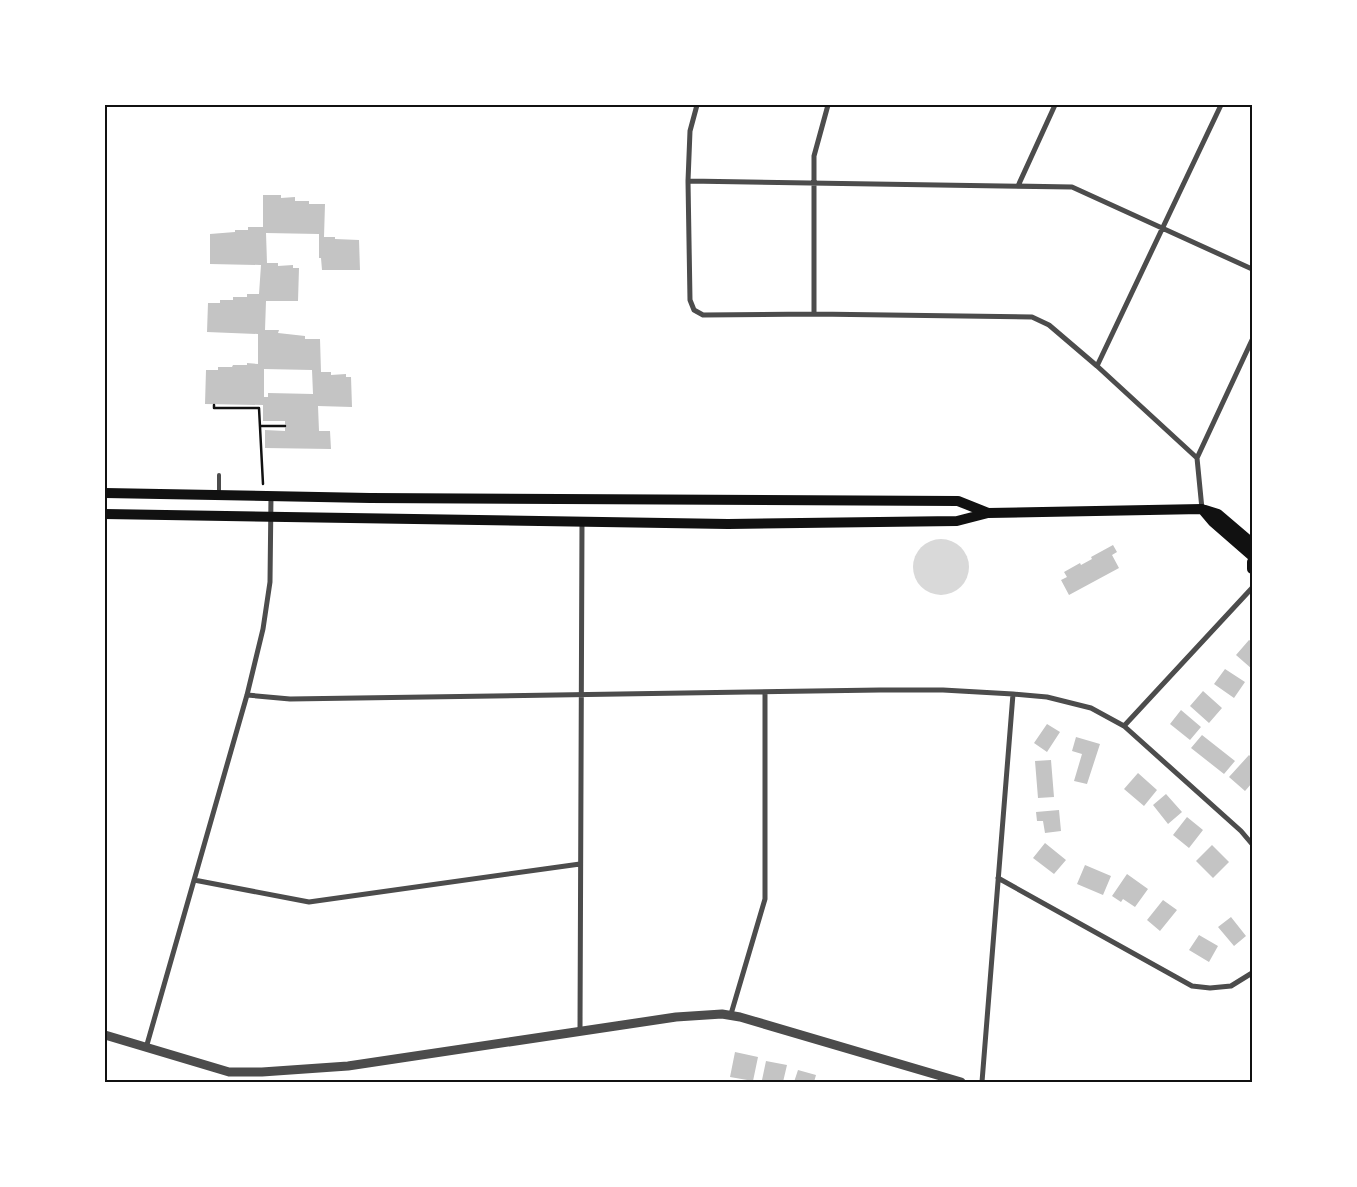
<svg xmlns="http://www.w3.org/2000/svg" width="1357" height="1187" font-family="Poppins,sans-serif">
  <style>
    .water { fill: #d9d9d9 }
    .building { fill: #c4c4c4; fill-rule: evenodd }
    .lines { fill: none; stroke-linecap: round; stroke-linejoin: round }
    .path { stroke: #111; stroke-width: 2.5 }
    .service { stroke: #4c4c4c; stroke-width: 4 }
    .minor { stroke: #4c4c4c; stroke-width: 5 }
    .tertiary { stroke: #4c4c4c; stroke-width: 9 }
    .secondary { stroke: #111; stroke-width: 10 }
    .neatline { fill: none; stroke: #111; stroke-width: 2 }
  </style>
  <rect width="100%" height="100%" fill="#fff"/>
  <path class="water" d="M913 567a28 28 0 1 1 56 0a28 28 0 1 1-56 0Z"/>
  <path class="building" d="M263,195h18v3l14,-1v4h14v3h16l-1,33h11v2l24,1 1,30h-38l-1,-12h-2v-24l-53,-1 1,30h11v3l15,-1v3h6l-1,33h-32l-1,29h14l-1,3 27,3v3h15l1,33h10v3l15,-1v3h5l1,30 -34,-1 1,25h11l1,18 -66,-1v-18l20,1v-10h-22v-16l-58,-1 1,-34h12v-3h14l1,-2h14v-2l11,1v-30l-51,-2 1,-29h12v-3h13v-3h14v-3h12l2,-29 -51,-1v-30l25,-2v-2h13v-3h15zM264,369l48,1 1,24 -45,-1v4h-4z
    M1113,545l4,7 -5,3 7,13 -50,27 -8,-15 6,-3 -3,-5 16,-9 1,2 11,-6 -1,-2z
    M1249,640l3,2v27l-16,-14z
    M1225,669l20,13 -11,16 -20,-14z
    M1203,691l19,17 -13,15 -19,-17z
    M1181,710l20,17 -11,13 -20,-16z
    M1047,724l13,8 -13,20 -13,-9z
    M1202,735l33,26 -11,13 -33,-26z
    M1076,737l24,7 -13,40 -13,-3 8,-27 -10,-3z
    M1249,755l3,3v25l-7,8 -16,-14z
    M1051,760l3,37 -16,1 -3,-37z
    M1138,773l19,17 -13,16 -20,-17z
    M1166,794l16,18 -14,12 -15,-19z
    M1059,810l2,21 -16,2 -2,-12h-6l-1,-9z
    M1187,817l16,13 -14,18 -16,-13z
    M1045,843l21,17 -12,14 -21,-16z
    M1212,845l17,17 -16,16 -17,-17z
    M1085,865l26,11 -8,19 -26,-11z
    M1127,874l21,15 -13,18 -12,-8 -2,3 -9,-6z
    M1163,900l14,10 -17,21 -13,-11z
    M1231,917l15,19 -12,10 -16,-19z
    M1199,935l19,11 -9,16 -20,-12z
    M735,1052l23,5 -5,24 -23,-4z
    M766,1061l21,4 -4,17 -21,-2z
    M798,1070l18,5 -2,7h-20z"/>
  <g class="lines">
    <path class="path" d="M214,405v3h45l4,76
      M260,426h25"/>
    <path class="service" d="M219,475v19"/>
    <path class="minor" d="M697,105l-7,26 -2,50 2,119 4,10 9,5 111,-1 218,3 17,8 48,41 100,92
      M688,181l384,6 180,82
      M1018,186l37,-81
      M814,314v-158l14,-51
      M1097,366l124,-261
      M1202,509l-5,-51 55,-118
      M247,695l43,4 590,-9h63l70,4 34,3 44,11 33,18 117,105 11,13
      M1124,726l128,-138
      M998,878l194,108 18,2 21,-2 21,-13
      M194,880l115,22 271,-38
      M731,1014l34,-115v-206
      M580,1031l2,-509
      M146,1048l101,-353 16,-66 7,-47 1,-86
      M982,1082l31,-388"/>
    <path class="tertiary" d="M105,1035l124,37h33l86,-6 328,-49 46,-3 18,3 221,65"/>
    <path class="secondary" d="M105,493l265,5 588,3 30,12
      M1202,509l11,13 39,34
      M105,514l623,10 229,-3 31,-8 214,-4 16,5 34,29
      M1252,562v7"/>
  </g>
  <rect width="1357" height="1187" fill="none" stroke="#ffffff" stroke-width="212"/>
  <rect x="106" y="106" width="1145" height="975" class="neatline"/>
</svg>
